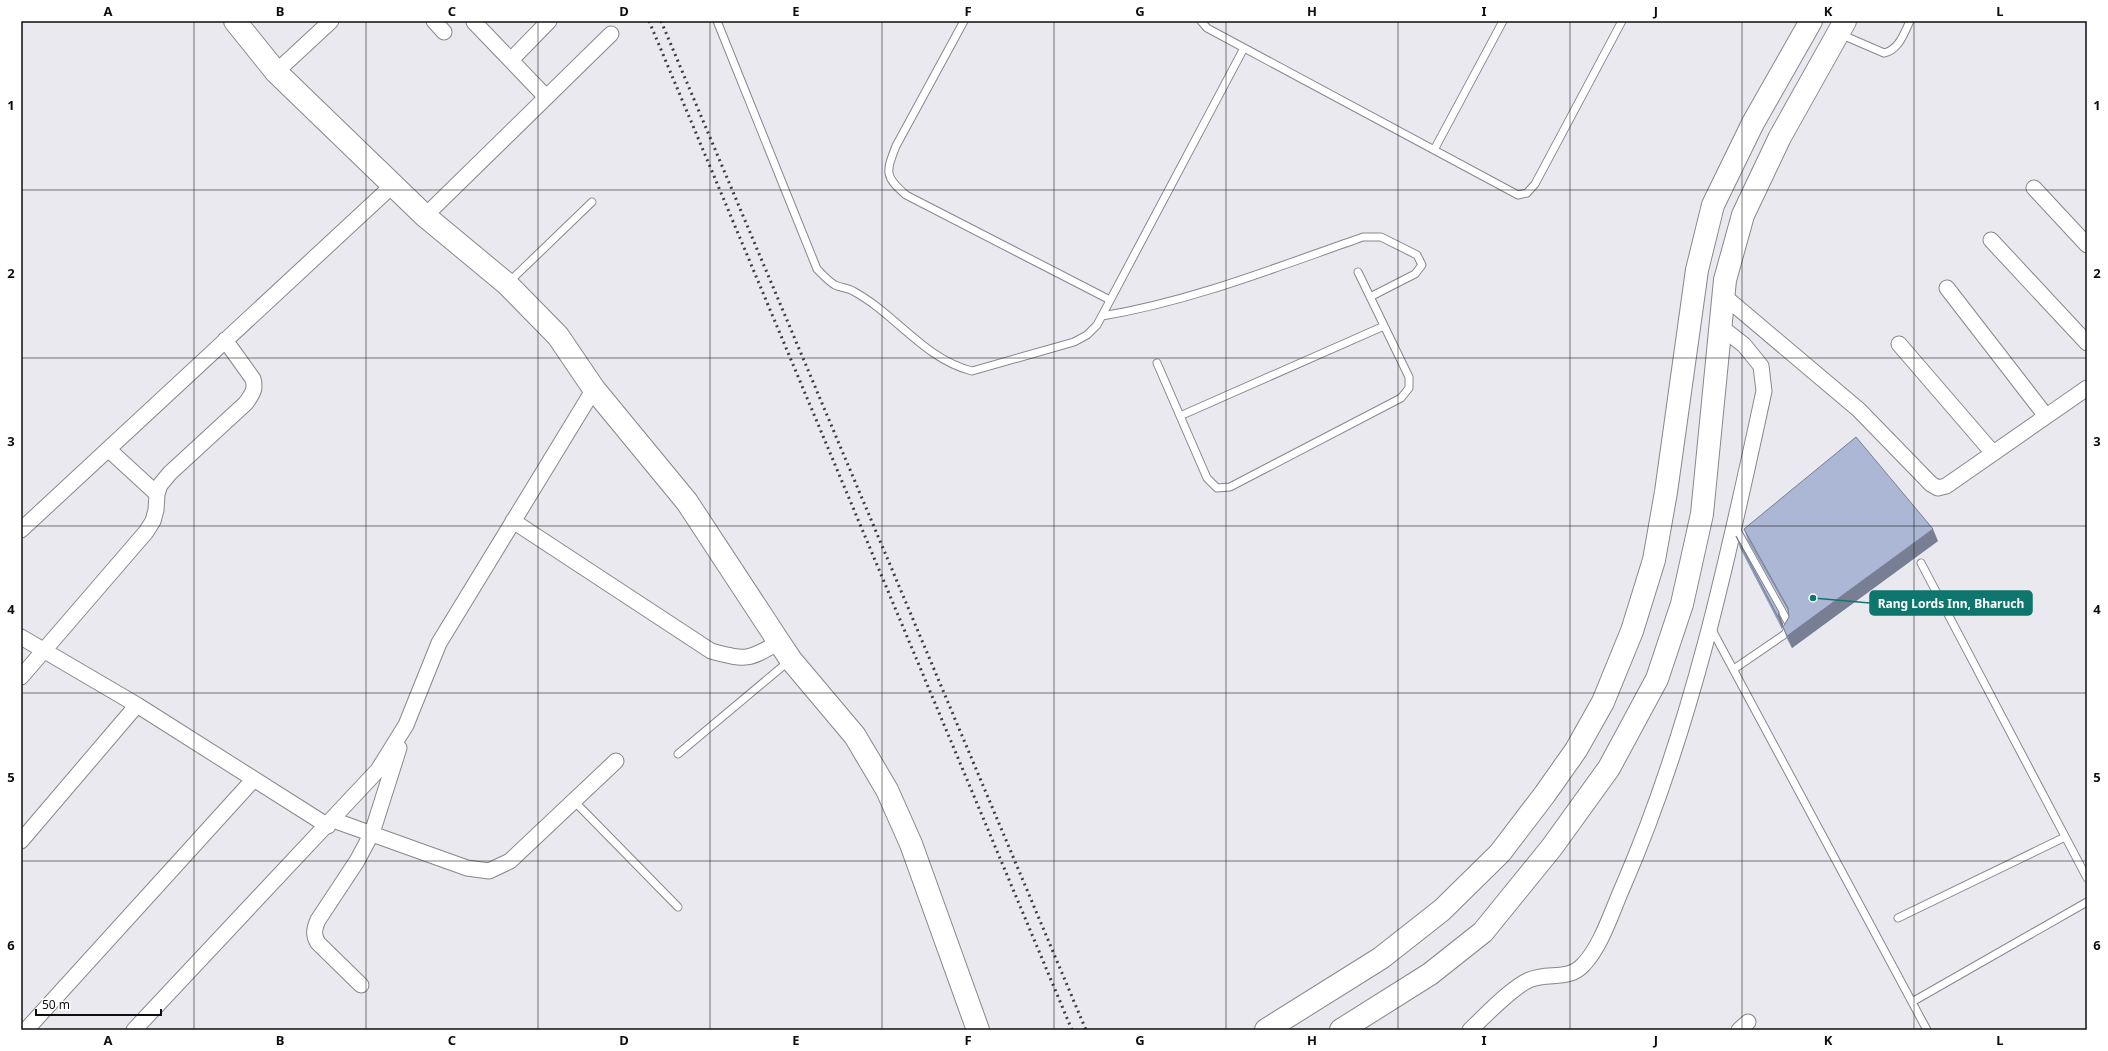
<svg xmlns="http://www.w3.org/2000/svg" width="2108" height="1051" font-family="'Noto Sans',sans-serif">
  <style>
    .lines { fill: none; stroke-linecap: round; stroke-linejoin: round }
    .lane-casing { stroke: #88878d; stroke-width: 9 }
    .street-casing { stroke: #88878d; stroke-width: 17 }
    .primary-casing { stroke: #88878d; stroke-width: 24 }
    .highway-casing { stroke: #88878d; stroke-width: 24 }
    .lane { stroke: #fff; stroke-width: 7 }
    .street { stroke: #fff; stroke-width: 15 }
    .primary { stroke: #fff; stroke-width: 22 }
    .highway { stroke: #fff; stroke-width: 22 }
    .rail { stroke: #3e3e41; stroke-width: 3; stroke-dasharray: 2 4; stroke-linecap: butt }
    .wall { fill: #949db7 }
    .shaded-wall { fill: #787f95 }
    .building { fill: #acb6d5; stroke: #787f95 }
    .grid { fill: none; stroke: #0e0e10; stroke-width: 1; stroke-opacity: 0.55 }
    .leader { fill: none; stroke: #0f766e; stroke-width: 1.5 }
    .callout-dot { fill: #0f766e; stroke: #fff; stroke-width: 1.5 }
    .callout { fill: #0f766e; stroke: #0f766e; stroke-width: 1.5 }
    .callout-label { font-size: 12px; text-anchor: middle; font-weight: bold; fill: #fff }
    .neatline { fill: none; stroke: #0e0e10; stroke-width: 1.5 }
    .grid-label { font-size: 13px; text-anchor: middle; font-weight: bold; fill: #0e0e10 }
  </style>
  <rect width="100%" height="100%" fill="#eae9ef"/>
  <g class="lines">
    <defs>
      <path id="lane" d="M717,21l100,248c6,6 11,12 18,16 6,3 13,3 18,6 43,23 71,68 119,80l102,-29 13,-7 10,-10 147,-277
        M964,21l-68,125c-10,26 -12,30 10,49l204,105
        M1201,21l6,7 311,167 9,-2 8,-9 87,-163
        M1840,34l44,19c15,-3 20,-20 26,-32
        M1434,150l69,-129
        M509,282l83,-80
        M1102,316c90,-15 175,-49 261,-79h18l36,18 5,10 -7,9 -45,23
        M1157,363l50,115 10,10 13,-1 171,-89 8,-10v-11l-51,-105
        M1180,416l204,-90
        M1921,563l166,315
        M1711,628l216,402
        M1734,669l51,-35 4,-7 -1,-5 -53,-95
        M678,754l111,-93
        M574,801l104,106
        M1898,918l167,-81
        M1912,1002l175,-100"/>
      <path id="street" d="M434,21l10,11
        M474,22l72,75
        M511,60l38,-39
        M276,72l55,-51
        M2034,188l53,57
        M425,216l186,-182
        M1991,240l96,103
        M1947,288l99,128
        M1724,296l135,114 72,74 7,4 8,-2 141,-98
        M1899,344l94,109
        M108,449l49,45
        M513,521l198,130c35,9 36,10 68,-9
        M21,530l372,-345
        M21,637l116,68 191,121
        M21,677l125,-145 7,-11 3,-11 1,-16 3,-9 10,-12 76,-70c6,-9 10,-13 7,-24l-28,-39
        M333,820l134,48 22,3 21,-10 106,-100
        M21,841l116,-136
        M361,985l-43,-42c-5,-8 -4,-14 0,-23l39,-59 15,-28 27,-85
        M26,1030l228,-251
        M134,1030l244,-260 28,-45 33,-82 155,-254
        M1470,1030c15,-14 41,-42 59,-50 20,-9 39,2 55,-16 18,-19 29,-56 40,-80 68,-157 104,-326 140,-493l-3,-25 -17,-21 -23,-18
        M1739,1030l9,-8"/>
      <path id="primary" d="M235,21l41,51 149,144 82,68 51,52 36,53 93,113 92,140 12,18 64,76 32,54 24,54 67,186"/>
      <path id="highway" d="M1266,1030l115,-72 61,-48 58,-57 45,-59 31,-44 27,-48 29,-71 22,-71 12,-68 31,-222 16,-65 40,-82 58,-102
        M1341,1030l89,-56 53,-42 69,-85 57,-79 48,-89 25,-75 20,-90 23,-234 18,-65 37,-78 65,-116"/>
    </defs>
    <use href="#lane" class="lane-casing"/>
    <use href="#street" class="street-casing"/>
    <use href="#primary" class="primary-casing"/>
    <use href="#highway" class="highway-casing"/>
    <use href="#lane" class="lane"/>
    <use href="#street" class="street"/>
    <use href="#primary" class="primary"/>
    <use href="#highway" class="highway"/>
    <path class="rail" d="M649,21l423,1009
      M661,21l425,1009"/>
  </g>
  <path class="wall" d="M1744,529l194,12 -146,107 -5,-9 -4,-12 -1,2 -42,-81 -4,-12 47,88v3l6,-10v-4l-41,-72z"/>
  <path class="shaded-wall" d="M1933,529l5,12 -146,107 -5,-12z
    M1779,612l4,12 -1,5 -4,-12z"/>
  <path class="building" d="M1856,437l77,92 -146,107 -4,-9 6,-10 -1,-9 -44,-79z
    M1736,536l43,76 -1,5z"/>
  <path class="grid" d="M194,21v1009M366,21v1009M538,21v1009M710,21v1009M882,21v1009M1054,21v1009M1226,21v1009M1398,21v1009M1570,21v1009M1742,21v1009M1914,21v1009M21,190h2066M21,358h2066M21,526h2066M21,693h2066M21,861h2066"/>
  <path class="leader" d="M1813 598L1870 603"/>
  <circle class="callout-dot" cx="1813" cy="598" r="4"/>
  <rect class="callout" x="1870" y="591" width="162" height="24" rx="4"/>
  <g class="callout-label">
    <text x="1951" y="608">Rang Lords Inn, Bharuch</text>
  </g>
  <rect width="2108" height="1051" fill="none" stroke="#ffffff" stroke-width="44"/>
  <path d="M36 1009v6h125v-6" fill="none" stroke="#0e0e10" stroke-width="2"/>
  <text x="42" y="1009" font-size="12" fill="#0e0e10" stroke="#ffffff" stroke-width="3" paint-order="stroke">50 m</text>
  <rect x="22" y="22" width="2064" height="1007" class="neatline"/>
  <g class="grid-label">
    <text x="108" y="16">A</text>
    <text x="280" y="16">B</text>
    <text x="452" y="16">C</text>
    <text x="624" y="16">D</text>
    <text x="796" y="16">E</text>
    <text x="968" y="16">F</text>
    <text x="1140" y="16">G</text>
    <text x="1312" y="16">H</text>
    <text x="1484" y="16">I</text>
    <text x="1656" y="16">J</text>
    <text x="1828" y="16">K</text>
    <text x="2000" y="16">L</text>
    <text x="11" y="110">1</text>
    <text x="2097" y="110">1</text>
    <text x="11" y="278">2</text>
    <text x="2097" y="278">2</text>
    <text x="11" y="446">3</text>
    <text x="2097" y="446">3</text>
    <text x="11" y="614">4</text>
    <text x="2097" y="614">4</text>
    <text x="11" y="782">5</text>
    <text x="2097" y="782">5</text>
    <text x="11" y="950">6</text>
    <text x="2097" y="950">6</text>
    <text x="108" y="1045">A</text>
    <text x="280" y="1045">B</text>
    <text x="452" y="1045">C</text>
    <text x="624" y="1045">D</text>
    <text x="796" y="1045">E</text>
    <text x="968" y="1045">F</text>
    <text x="1140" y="1045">G</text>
    <text x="1312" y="1045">H</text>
    <text x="1484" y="1045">I</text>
    <text x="1656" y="1045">J</text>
    <text x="1828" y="1045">K</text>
    <text x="2000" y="1045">L</text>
  </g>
</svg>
